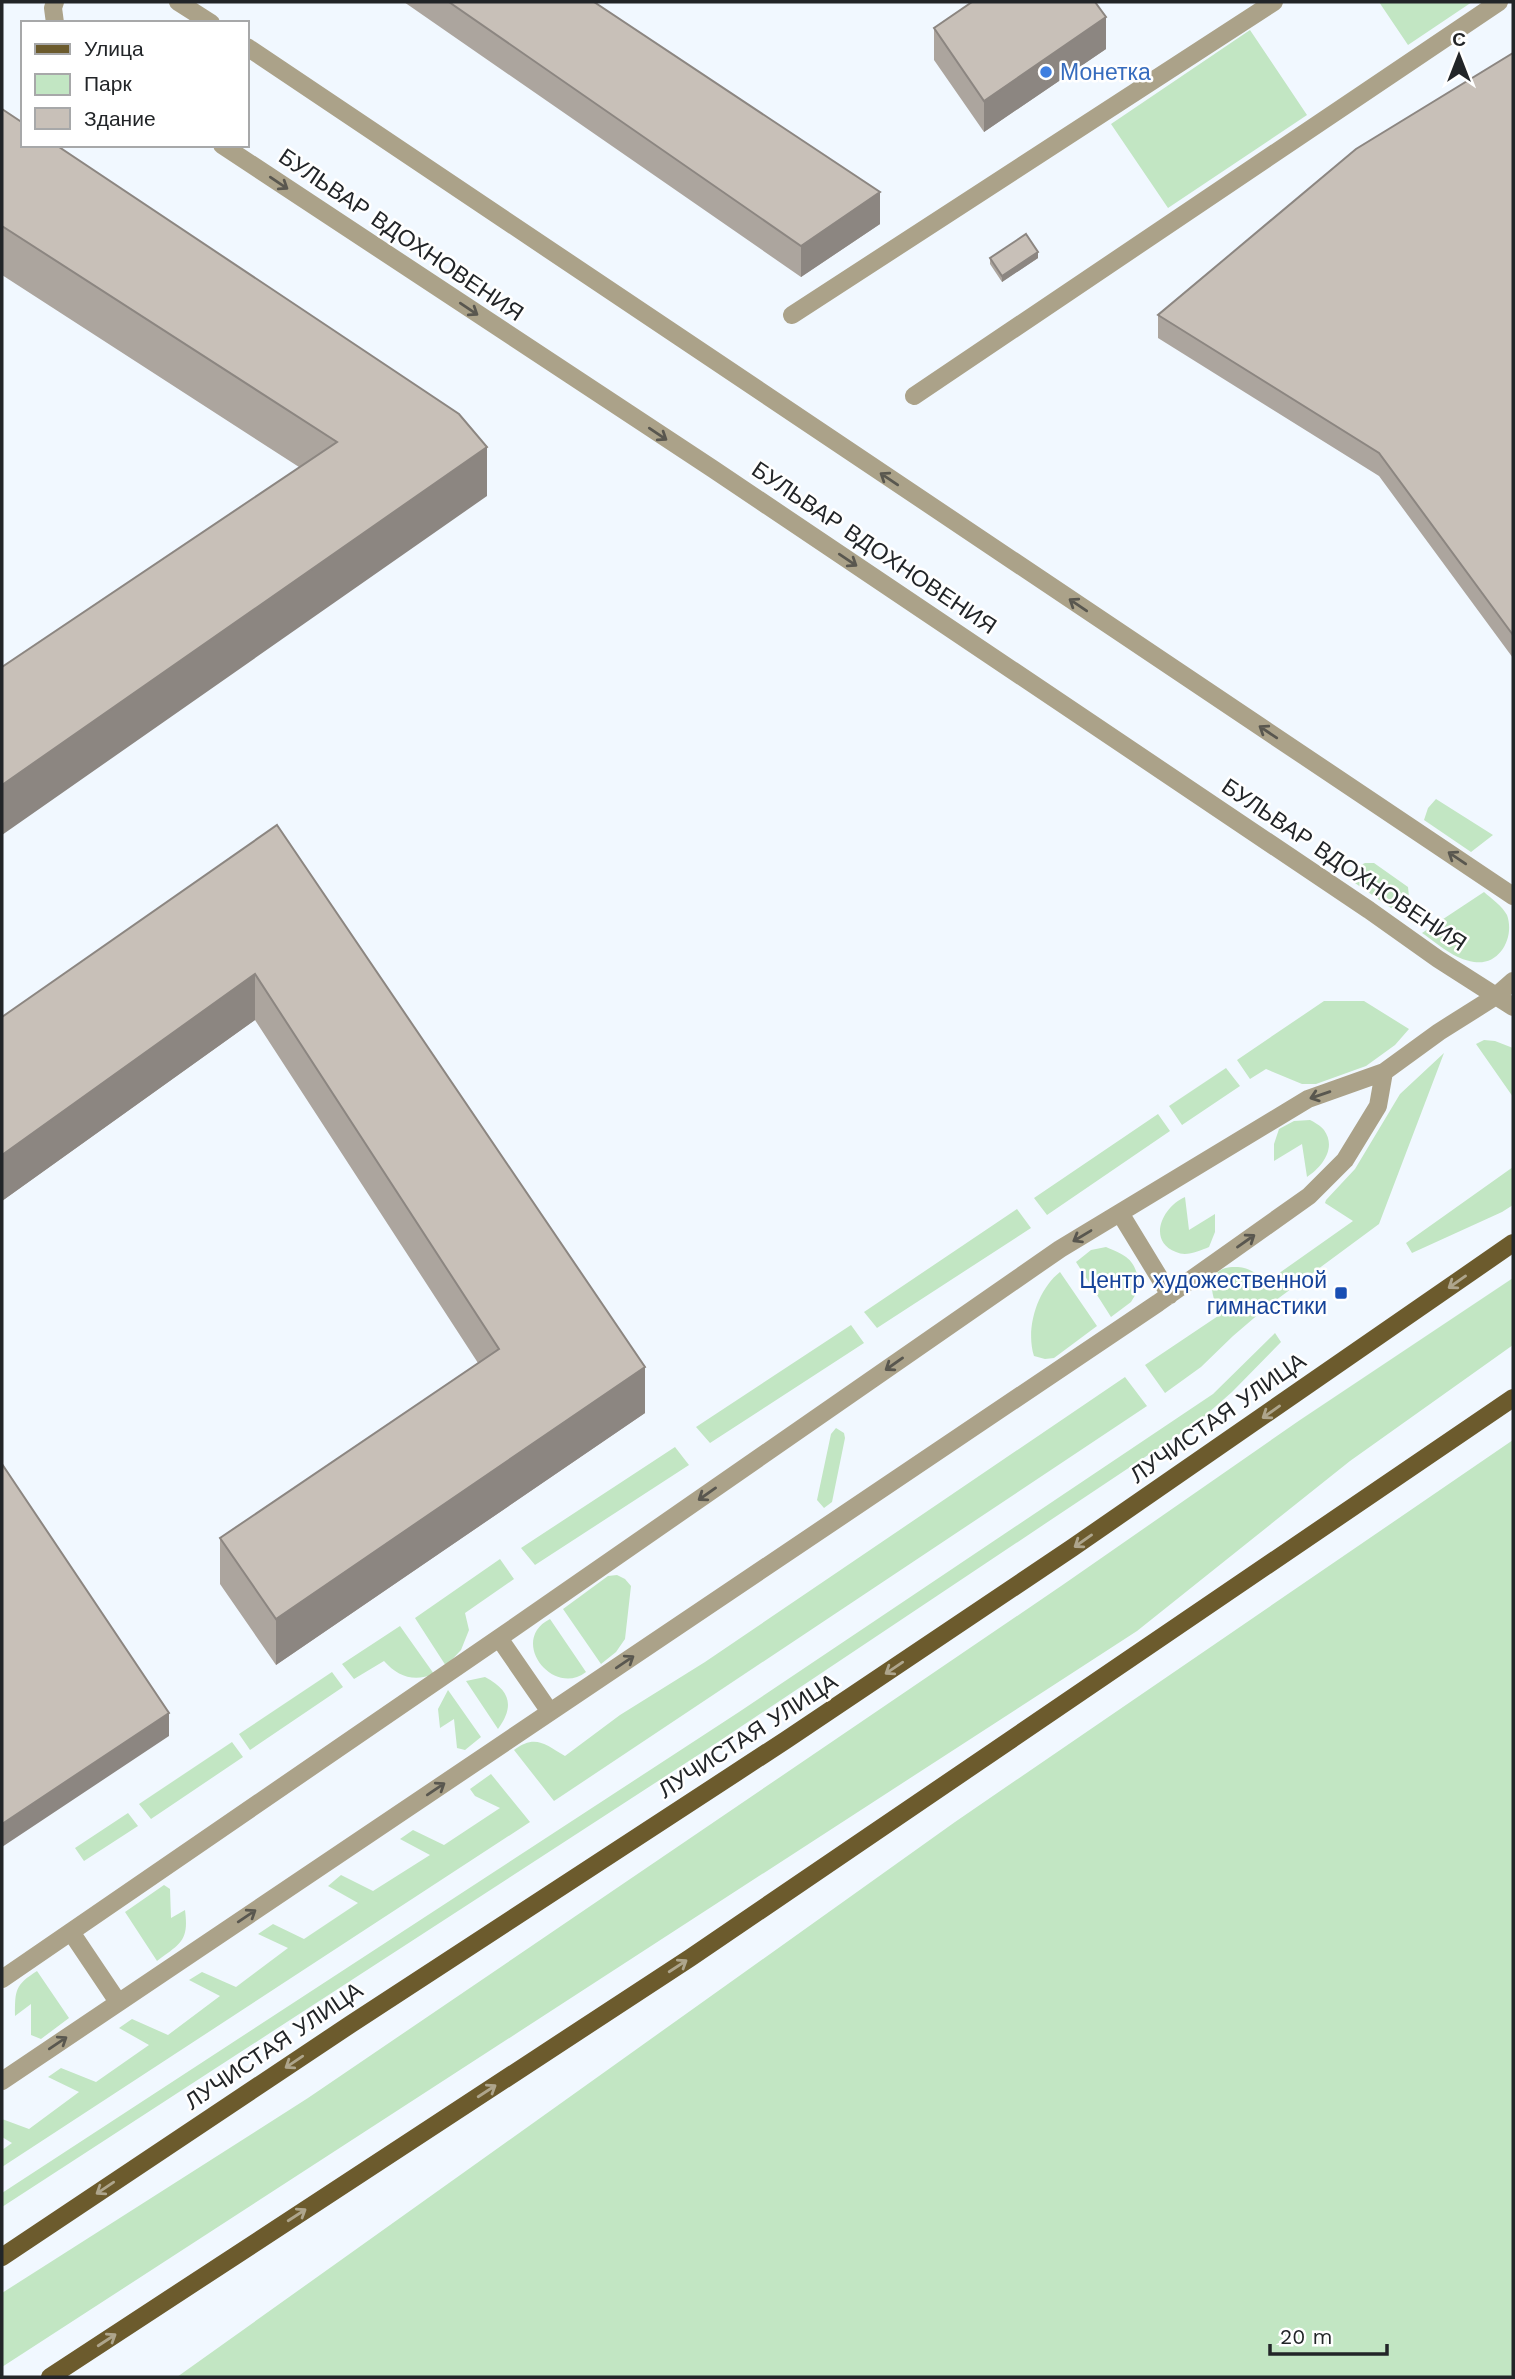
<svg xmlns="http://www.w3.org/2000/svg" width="1515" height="2379" font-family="'Work Sans',sans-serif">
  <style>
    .green { fill: #c2e6c3 }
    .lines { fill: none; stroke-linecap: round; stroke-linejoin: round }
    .minor { stroke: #aba289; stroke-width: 18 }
    .major { stroke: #6c5b2d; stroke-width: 18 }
    .wall { fill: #aca59e }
    .shaded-wall { fill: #8c8681 }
    .building { fill: #c8c0b8; stroke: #8c8681; stroke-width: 2 }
    .oneway { stroke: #59574f }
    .oneway2 { stroke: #aea58c }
    .shop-dot { fill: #3f7fe0; stroke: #fff; stroke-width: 2.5 }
    .transit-dot { fill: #1a4fb4; stroke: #fff; stroke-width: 2.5 }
    .labels { text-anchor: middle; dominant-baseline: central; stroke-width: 5; stroke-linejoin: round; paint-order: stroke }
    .shop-label { font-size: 23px; fill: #366cbe; stroke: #fff; text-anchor: start }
    .street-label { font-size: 23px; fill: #222528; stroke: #fff }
    .transit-label { font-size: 23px; fill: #164399; stroke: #fff; text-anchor: end }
  </style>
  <rect width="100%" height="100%" fill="#f1f8ff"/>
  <path class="green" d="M1379,2h93l-64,43z
    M1250,30l57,85 -139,93 -57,-84z
    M1436,799l57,36 -22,17 -47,-32 4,-12z
    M1365,863h9l34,24 1,10 -13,9 -5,2 -49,-34z
    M1484,892c8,7 18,14 23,23 8,22 -7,51 -33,47 -20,-3 -36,-18 -52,-29z
    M1324,1001h40l45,28 -14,16 -29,21 -50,18h-14l-36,-15 -16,10 -13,-19z
    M1484,1040l11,1 18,7v49l-37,-53z
    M1444,1053l-65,171 -111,82 -35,30 -32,31 -36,26 -20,-28 76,-51c-12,-19 -17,-49 17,-47 11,0 21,9 30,14l85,-60 -28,-18 1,-3 29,-31 45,-75z
    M1226,1068l14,18 -58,39 -13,-19z
    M1158,1114l12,17 -123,84 -13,-17z
    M1310,1120c4,2 11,6 14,10 13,18 -2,37 -17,47l-5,-33 -28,17v-17l5,-15 15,-8z
    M1513,1167v38l-11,7 -90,41 -6,-10z
    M1185,1197l4,33 26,-16v18l-6,15c-10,4 -23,10 -33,5 -29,-11 -14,-45 9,-55z
    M1017,1209l14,19 -154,100 -13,-16z
    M1106,1247c24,10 29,13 34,40l-9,15 -20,15 -35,-55 15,-12z
    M1060,1272l37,54 -43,32 -9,1 -11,-3c-9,-28 4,-67 26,-84z
    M1513,1278v67l-163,116 -213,170 -1135,736v-74l306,-195 756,-514 236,-164z
    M851,1325l13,18 -154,100 -14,-16z
    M1275,1333l6,9 -49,50 -33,29 -487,325 -710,461v-14l737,-481 474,-318z
    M1125,1377l22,29 -593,395 -40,-51c21,-16 31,-6 51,6l55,-41 85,-53z
    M836,1428l8,5 1,5 -13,64 -8,6 -7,-8 14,-66z
    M1513,1440v937h-1336l778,-555z
    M675,1447l14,18 -154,100 -14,-17z
    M500,1559l14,20 -49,34 4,17 -8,20 -15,16 -31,-48z
    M617,1575l8,4 6,7 -6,53 -9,13 -15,12 -38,-55 45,-33z
    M550,1619l36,53c-33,26 -78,-32 -36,-53z
    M400,1626l34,48c-20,8 -36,3 -50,-13l-30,18 -12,-15z
    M332,1672l11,15 -93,63 -11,-16z
    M485,1677c25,13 30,29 13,52l-32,-48z
    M448,1690l33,47 -16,13 -8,-2 -3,-29 -14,9 -2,-19z
    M232,1742l11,15 -92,62 -12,-15z
    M491,1774l39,48 -528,345v-17l10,-7 -10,-6v-18l27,10 50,-37 -31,-15 13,-9 35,14 53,-37 -30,-17 13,-9 36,16 52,-39 -31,-16 13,-8 34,15 52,-39 -30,-14 15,-10 31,15 54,-36 -30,-17 13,-11 32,16 57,-36 -30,-16 13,-9 31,15 56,-37 -25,-12 -5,-7z
    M128,1813l10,13 -54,35 -9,-13z
    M164,1885l6,4 1,29 14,-8c4,31 -4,33 -28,51l-32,-49z
    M37,1971l32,47 -28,21 -10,-4v-31l-16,12c0,-26 0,-31 22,-45z"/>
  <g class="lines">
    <path class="minor" d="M55,2l-2,6 2,15
      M178,2l33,21
      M247,47l1266,849
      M222,145l491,324 656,441 69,49 75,48
      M792,315l482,-313
      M914,396l585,-394
      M1120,1213l50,82
      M499,1638l51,74
      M71,1932l47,70
      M2,1979l497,-341 561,-389 248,-150 76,-27 55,-40 57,-36 17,-15
      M2,2081l1156,-778 151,-107 36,-36 33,-54 6,-34"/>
    <path class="major" d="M2,2257l349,-233 435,-284 286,-192 441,-305
      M50,2377l640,-419 823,-560"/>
  </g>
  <path class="wall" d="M404,2h190l286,222 -79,53z
    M934,28l172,21 -122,83 -50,-72z
    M1513,53v605l-134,-182 -221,-138v-23z
    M2,109l485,387 -188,-29 -297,-192z
    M990,258h48l-36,24 -12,-18z
    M277,825l368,588 -369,252 -56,-81v-46l258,-175 -223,-343 -253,181z"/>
  <path class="shaded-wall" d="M1106,17v32l-122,83v-31z
    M880,192v32l-79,53v-31z
    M1038,252v6l-36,24v-6z
    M487,447v49l-485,339v-50z
    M255,974v46l-253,181v-46z
    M645,1367v46l-369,252v-46z
    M169,1713v23l-167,111v-23z"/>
  <path class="building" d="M449,2h145l286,190 -79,54z
    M972,2h123l11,15 -122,84 -50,-73z
    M1513,53v582l-134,-182 -221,-138 198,-166z
    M2,109l21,14v22h33l403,269 28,33 -485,338v-118l335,-225 -335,-216z
    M1026,234l12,18 -36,24 -12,-18z
    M277,825l368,542 -369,252 -56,-81 279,-189 -244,-375 -253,181v-138z
    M2,1464l167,249 -167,111z"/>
  <defs><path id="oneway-shaft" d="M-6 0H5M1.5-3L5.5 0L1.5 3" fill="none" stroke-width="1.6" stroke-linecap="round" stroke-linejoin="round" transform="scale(1.75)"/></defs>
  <g class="oneway">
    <use href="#oneway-shaft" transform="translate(279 183) rotate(34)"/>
    <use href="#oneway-shaft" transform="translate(469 309) rotate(34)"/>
    <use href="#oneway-shaft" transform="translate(658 434) rotate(34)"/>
    <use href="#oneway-shaft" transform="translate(889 479) rotate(-146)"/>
    <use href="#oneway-shaft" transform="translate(848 560) rotate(34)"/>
    <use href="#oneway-shaft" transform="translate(1078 605) rotate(-146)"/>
    <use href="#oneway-shaft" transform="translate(1268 732) rotate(-146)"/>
    <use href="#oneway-shaft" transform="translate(1457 858) rotate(-146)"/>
    <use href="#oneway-shaft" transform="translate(1320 1095) rotate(161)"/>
    <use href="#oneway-shaft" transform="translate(1082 1236) rotate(149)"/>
    <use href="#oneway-shaft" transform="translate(1246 1241) rotate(-35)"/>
    <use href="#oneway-shaft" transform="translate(894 1364) rotate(145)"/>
    <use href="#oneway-shaft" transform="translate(707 1494) rotate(145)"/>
    <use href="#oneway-shaft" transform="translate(625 1662) rotate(-34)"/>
    <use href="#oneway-shaft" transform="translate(436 1789) rotate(-34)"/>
    <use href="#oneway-shaft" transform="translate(247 1916) rotate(-34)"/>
    <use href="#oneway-shaft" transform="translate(58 2043) rotate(-34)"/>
  </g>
  <g class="oneway2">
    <use href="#oneway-shaft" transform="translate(1457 1282) rotate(145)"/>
    <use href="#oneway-shaft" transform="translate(1271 1412) rotate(145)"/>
    <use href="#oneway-shaft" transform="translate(1083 1541) rotate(145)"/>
    <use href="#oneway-shaft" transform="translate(894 1668) rotate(146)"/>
    <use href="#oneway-shaft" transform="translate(678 1966) rotate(-33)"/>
    <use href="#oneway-shaft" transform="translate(294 2062) rotate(146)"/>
    <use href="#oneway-shaft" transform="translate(487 2091) rotate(-33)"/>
    <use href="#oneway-shaft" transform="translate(105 2188) rotate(146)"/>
    <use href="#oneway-shaft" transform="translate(297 2215) rotate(-33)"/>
    <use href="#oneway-shaft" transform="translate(107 2340) rotate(-33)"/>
  </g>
  <circle class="shop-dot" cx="1046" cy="72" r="7"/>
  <rect class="transit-dot" x="1334" y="1286" width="14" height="14" rx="3.5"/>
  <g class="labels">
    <g class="shop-label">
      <text x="1060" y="72">Монетка</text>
    </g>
    <g class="street-label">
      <text transform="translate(401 235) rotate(34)">БУЛЬВАР ВДОХНОВЕНИЯ</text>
      <text transform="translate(874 548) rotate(34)">БУЛЬВАР ВДОХНОВЕНИЯ</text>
      <text transform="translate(1344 865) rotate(34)">БУЛЬВАР ВДОХНОВЕНИЯ</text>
      <text transform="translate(1218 1418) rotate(-35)">ЛУЧИСТАЯ УЛИЦА</text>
      <text transform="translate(748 1736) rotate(-33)">ЛУЧИСТАЯ УЛИЦА</text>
      <text transform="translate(274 2046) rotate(-34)">ЛУЧИСТАЯ УЛИЦА</text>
    </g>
    <g class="transit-label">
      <text x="1327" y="1280">Центр художественной<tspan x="1327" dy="26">гимнастики</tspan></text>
    </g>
  </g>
  <rect width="1515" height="2379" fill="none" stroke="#222528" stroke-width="7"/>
  <rect x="21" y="21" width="228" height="126" fill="#ffffff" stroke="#a7a8a9" stroke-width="2"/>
  <rect x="35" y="44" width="35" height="10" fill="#6c5b2d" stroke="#a7a8a9" stroke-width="2"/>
  <text x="84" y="56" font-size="21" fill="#222528">Улица</text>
  <rect x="35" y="74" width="35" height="21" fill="#c2e6c3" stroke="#a7a8a9" stroke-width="2"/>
  <text x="84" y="91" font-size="21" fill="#222528">Парк</text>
  <rect x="35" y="108" width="35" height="21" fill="#c8c0b8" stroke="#a7a8a9" stroke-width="2"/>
  <text x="84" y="126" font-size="21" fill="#222528">Здание</text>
  <g transform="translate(1459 56)" stroke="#ffffff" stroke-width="5" paint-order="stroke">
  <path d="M0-5L12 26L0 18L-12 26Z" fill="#222528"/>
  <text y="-10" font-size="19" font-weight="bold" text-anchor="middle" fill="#222528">С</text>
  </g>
  <path d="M1270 2344v10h117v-10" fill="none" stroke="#222528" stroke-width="3.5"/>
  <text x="1280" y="2344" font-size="21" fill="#222528" stroke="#ffffff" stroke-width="5" paint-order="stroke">20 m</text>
</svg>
